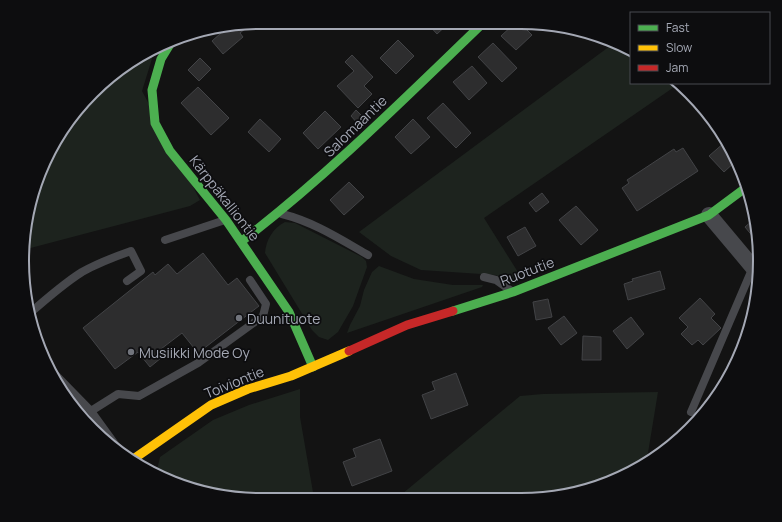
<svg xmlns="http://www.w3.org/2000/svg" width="782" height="522" font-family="Manrope,sans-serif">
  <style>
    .green { fill: #1d231e }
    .building { fill: #2d2d2e; stroke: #424346 }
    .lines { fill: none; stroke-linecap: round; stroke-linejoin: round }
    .lane { stroke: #47484c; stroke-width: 8 }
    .street { stroke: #47484c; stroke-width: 16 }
    .fast { stroke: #4caf50; stroke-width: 9 }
    .slow { stroke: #ffc107; stroke-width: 9 }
    .jam { stroke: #c62828; stroke-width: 9 }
    .poi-dot { fill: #71747c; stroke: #0d0d0f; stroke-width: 1.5 }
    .labels { text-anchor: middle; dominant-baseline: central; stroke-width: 3.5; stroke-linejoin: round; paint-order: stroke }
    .street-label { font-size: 14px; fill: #a4a8b4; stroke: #0d0d0f }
    .poi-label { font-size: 14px; fill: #a4a8b4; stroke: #0d0d0f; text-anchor: start }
    .rim { fill: none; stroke: #a4a8b4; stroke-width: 2 }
  </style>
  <rect width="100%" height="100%" fill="#131313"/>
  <path class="green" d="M614,43l12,4 5,3v33h49l-196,135 37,59 -17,4 -8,-6 -75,-5 -30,-14 -32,-24z
    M155,49l-13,42 58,109 -10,6 -167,44v-5l17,-75 32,-55 56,-53z
    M285,222l10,1 67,34 4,4 1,6 -14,39 -15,26 -10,8 -9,-3 -7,-7 -47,-77c1,-13 8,-25 20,-31z
    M379,266l35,13 39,6h30l-1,2 -135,46 3,-8 10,-19 4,-16 8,-18z
    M300,389v28l14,81h-84l-70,-21 -3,-7 3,-13 53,-37 36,-15z
    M658,392l-11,67 -21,16 -90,24h-140l124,-103 23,-2z"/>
  <path class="building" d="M427,23h22l-12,11z
    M514,24h7l11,11 -16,15 -15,-14z
    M243,25l3,3 -6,5 3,4 -20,17 -11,-13 9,-8 -3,-4z
    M398,40l16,16 -18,18 -16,-16z
    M493,43l24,25 -15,14 -24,-25z
    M352,55l21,22 -9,9 8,8 -14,14 -21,-22 17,-15 -9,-9z
    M200,58l11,11 -12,12 -11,-11z
    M472,66l15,17 -18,17 -16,-18z
    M198,87l31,31 -18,17 -30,-32z
    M443,103l28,30 -15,15 -29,-30z
    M356,110l8,8 -6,6 -7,-8z
    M325,111l16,16 -23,22 -15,-16z
    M260,119l21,20 -12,13 -21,-20z
    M413,119l17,18 -19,17 -16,-17z
    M725,142l10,14 2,4 -13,12 -15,-16z
    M683,148l15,23 -61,40 -15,-23 7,-5 -2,-3 47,-31 2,3z
    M349,182l15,15 -20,18 -14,-15z
    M542,193l7,9 -13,10 -7,-9z
    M576,206l22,24 -17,15 -22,-25z
    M753,220l6,24 -14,-17z
    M525,227l11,19 -18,10 -11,-19z
    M203,253l25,32 9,-7 22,28 -61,47 -16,-20 -25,19 4,6 -11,9 -12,-15 -23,17 -32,-41 70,-56 2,3 13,-11 9,10z
    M660,271l5,18 -37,11 -4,-16 9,-3 -1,-2z
    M700,298l15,16 -4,4 10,10 -18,17 -5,-5 -6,5 -11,-11 7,-7 -9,-9z
    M548,299l4,18 -16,3 -3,-18z
    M564,316l13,17 -16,12 -13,-17z
    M631,317l13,17 -17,15 -14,-18z
    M583,336l18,1v23h-19z
    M456,373l12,32 -37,14 -9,-24 13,-5 -3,-8z
    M380,439l12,32 -40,15 -9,-24 13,-5 -3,-8z"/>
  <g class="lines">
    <path class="lane" d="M282,214c32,8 58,25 86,41
      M165,240l60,-20
      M484,277l12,3 14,10
      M29,314c17,-15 34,-30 53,-42 16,-9 32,-15 49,-21l10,20 -14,10
      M49,368l42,43 29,40
      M91,411l27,-17 21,2 59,-33 65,-47 3,-12 -16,-24
      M691,412l62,-145"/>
    <path class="street" d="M709,215l47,56"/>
    <path class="fast" d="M172,41l-11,18 -9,31 3,33 15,28 56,69 63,92 24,55
      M242,241c86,-66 162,-142 240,-217
      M453,311l60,-19 196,-77 35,-26"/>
    <path class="slow" d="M132,460l79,-55 37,-16 43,-13 58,-25"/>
    <path class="jam" d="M349,351l58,-26 46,-14"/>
  </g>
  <g class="poi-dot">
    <circle cx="239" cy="318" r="4"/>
    <circle cx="131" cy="352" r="4"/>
  </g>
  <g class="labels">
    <g class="street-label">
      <text transform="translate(355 126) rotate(-44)">Salomaantie</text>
      <text transform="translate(225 198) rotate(52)">Kärppäkalliontie</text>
      <text transform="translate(527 271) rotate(-21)">Ruotutie</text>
      <text transform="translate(234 382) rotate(-22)">Toiviontie</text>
    </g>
    <g class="poi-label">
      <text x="247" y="318">Duunituote</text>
      <text x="139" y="352">Musiikki Mode Oy</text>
    </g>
  </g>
  <path d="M0 0H782V522H0ZM261 29H521A232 232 0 0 1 753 261V261A232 232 0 0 1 521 493H261A232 232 0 0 1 29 261V261A232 232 0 0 1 261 29Z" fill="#0d0d0f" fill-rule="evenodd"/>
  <path class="rim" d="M261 29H521A232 232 0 0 1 753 261V261A232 232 0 0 1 521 493H261A232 232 0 0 1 29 261V261A232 232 0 0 1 261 29Z"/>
  <rect x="630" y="12" width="140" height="72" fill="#0d0d0f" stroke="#494b51"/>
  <rect x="638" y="25" width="20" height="6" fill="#4caf50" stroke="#494b51"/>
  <text x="666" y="32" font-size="12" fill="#a4a8b4">Fast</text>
  <rect x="638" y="45" width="20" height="6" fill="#ffc107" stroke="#494b51"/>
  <text x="666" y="52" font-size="12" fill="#a4a8b4">Slow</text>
  <rect x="638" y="65" width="20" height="6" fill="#c62828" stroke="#494b51"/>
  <text x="666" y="72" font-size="12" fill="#a4a8b4">Jam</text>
</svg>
